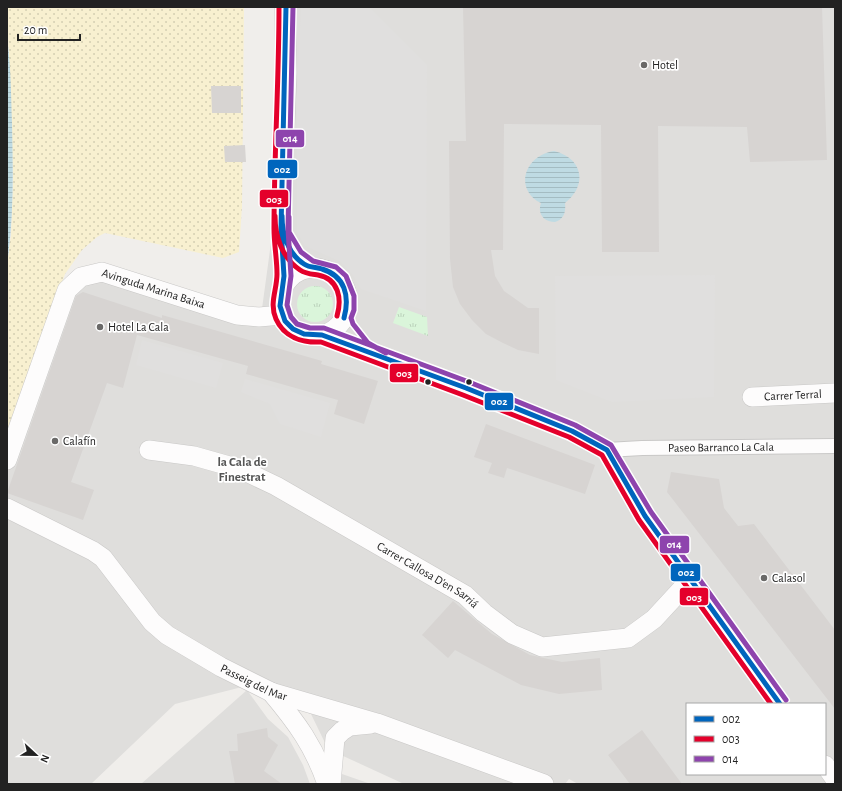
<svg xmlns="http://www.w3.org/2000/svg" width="842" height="791" font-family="'Alegreya Sans',sans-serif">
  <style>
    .residential { fill: #dfdedc; fill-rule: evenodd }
    .sand { fill: url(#sand-dots) }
    .park { fill: url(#park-tufts) }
    .parking { fill: #e0dfde }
    .water { fill: url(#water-rules) }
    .building { fill: #d7d4d2 }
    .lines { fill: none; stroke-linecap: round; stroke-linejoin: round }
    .pedestrian-casing { stroke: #c9c8c7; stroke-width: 16 }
    .minor-casing { stroke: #c9c8c7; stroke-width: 20 }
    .pedestrian { stroke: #fdfcfc; stroke-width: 14 }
    .minor { stroke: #fdfcfc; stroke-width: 19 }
    .bus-1-casing { stroke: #fff; stroke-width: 8 }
    .bus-2-casing { stroke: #fff; stroke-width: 8 }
    .bus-3-casing { stroke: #fff; stroke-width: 8 }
    .bus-1 { stroke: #0065bd; stroke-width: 5 }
    .bus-2 { stroke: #e4002b; stroke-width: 5 }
    .bus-3 { stroke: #8e44ad; stroke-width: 5 }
    .poi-dot { fill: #6a6968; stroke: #fff; stroke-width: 1.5 }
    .bus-dot { fill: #222; stroke: #fff; stroke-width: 1.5 }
    .labels { text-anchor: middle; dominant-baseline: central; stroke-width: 3.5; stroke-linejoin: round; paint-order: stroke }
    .poi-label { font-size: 12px; fill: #222; stroke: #fff; text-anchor: start }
    .street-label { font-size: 12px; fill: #222; stroke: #fff }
    .neighbourhood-label { font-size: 13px; font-weight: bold; fill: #555; stroke: #fff }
    .line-badge { stroke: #fff; stroke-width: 1.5 }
    .badge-label { font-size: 11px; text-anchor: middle; font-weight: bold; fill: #fff }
  </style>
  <defs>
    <pattern id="sand-dots" width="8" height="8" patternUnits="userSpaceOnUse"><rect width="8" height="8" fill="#f8f0d0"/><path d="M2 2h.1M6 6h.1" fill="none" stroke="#d4ceb2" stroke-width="1.8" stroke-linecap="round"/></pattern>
    <pattern id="park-tufts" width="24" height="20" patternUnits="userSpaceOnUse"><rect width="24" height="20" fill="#daf5da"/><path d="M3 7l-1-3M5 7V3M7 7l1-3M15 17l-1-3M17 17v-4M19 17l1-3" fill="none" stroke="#bbd2bb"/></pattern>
    <pattern id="water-rules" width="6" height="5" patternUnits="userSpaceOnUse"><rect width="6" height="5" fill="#bfdbe3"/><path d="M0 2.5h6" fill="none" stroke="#a4bcc2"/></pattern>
  </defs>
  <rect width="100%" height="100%" fill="#f0eeeb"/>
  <path class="residential" d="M274,7h561v777h-257l-9,-5 -4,5h-161l-76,-35 -17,-35 -65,-28 -71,18 -84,80h-84v-340l75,-170 179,42 15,-110zM687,704h138v70h-138z
    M247,690l21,29 20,18 15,28 7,19h-169z
    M342,774l23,8 6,2h-30z"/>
  <path class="sand" d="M7,7h237v5l-2,194 -3,46 -16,6 -118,-25 -8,4 -15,13 -17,24 -58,162v-172l4,-29 2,-57z"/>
  <path class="park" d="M297 304a18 18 0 1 1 36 0a18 18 0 1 1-36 0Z
    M399,307l28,10 1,19 -35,-13z"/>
  <path class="parking" d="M301,7h68l58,58 -1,246 -65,-22 -8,-14 -12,-13 -36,-16 -8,-14v-138z
    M715,275l-1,122 -102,5 -56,-22 -1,-104z
    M142,340l81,23 -7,25 -80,-23z
    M245,379l85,24 -9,34 -41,-13 -10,-20 -29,-12z"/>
  <path class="water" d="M7,38c4,28 4,57 5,85 1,47 2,94 -5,141z
    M554,151c29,7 34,34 11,52 1,9 -1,16 -10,19 -11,0 -18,-8 -14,-19 -28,-14 -16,-48 13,-52z"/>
  <path class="building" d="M463,7h359l5,153 -77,2 -3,-35 -89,-1 1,126h-57l-1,-127 -97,-1 -1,126h-12l4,26 9,15 24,17h11v46l-21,-4 -15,-7 -17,-9 -14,-14 -12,-16 -7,-17 -3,-28 -1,-118h17z
    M211,86h30v27h-29z
    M245,145l1,17h-21l-1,-16z
    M83,292l79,26v-3l160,46 -1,3 57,17 -14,43 -30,-10 4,-14 -92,-26 2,-8 -111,-31 -14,53 -16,-5 -36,99 23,8 -11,30 -76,-27 69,-197z
    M486,424l109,41 -10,29 -78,-26 -3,10 -16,-5 4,-10 -18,-6z
    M671,472l48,7 5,29 14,18 16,-2 81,106v79l-168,-217z
    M453,601l39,33 38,21 32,7 38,-4 2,32 -43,4 -38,-9 -66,-35 -7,8 -26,-23z
    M267,728l1,9 10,8 -14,26 18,13h-47l-6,-33h9l-1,-17z
    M642,730l40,54h-52l-22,-29z"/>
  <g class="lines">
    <defs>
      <g id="pedestrian">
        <path id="s1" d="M607,450l35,-2 193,-2"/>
      </g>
      <g id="minor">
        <circle cx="314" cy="302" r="34"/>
        <path d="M284,284l-3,-54 6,-157 -1,-66"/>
        <path d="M322,335l144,53 106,43 35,19 38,66 135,188"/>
        <path id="s2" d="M752,397l83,-4"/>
        <path id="s3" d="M149,450l45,6 46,13 36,17 189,109 19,18 28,21 30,13 86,-9 26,-19 36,-39"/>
        <path id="s4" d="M7,460l60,-170 14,-13 21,-5 135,43 22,2 23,-2"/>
        <path id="s5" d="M7,508l86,43 10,7 49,64 15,13 54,32 50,25 106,31 167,61"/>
        <path d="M271,692c26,31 43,54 56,92"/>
        <path d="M825,765l10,14"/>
        <path d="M331,784l4,-46 7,-7 8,-5 21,-2"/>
      </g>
    </defs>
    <use href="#pedestrian" class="pedestrian-casing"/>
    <use href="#minor" class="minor-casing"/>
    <use href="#pedestrian" class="pedestrian"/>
    <use href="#minor" class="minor"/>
    <defs>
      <path id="bus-1" d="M286,7l-5,222 3,47 -4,30 5,15 8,8 11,5 18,1 144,53 106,43 35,19 38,66 135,188
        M282,216c0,18 6,38 22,48 6,4 12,3 18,5 23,7 28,27 22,49"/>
      <path id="bus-2" d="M279,7c0,74 -5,148 -5,222 0,15 3,30 3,45 0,16 -8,29 -1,45 8,18 26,24 45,23l142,53 106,42 33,18 37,65 132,184
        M275,216c0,20 7,42 25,54 6,4 11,4 18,5 21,4 24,24 19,41"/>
      <path id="bus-3" d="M293,7l-5,222 3,47 -4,29 4,12 6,7 13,4h14l145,54 106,43 36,20 40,67 135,188
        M289,217v15l12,20 12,9 23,6 10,9 8,20v14l-3,8 2,6 15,19 18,10"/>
    </defs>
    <use href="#bus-1" class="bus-1-casing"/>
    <use href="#bus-2" class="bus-2-casing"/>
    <use href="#bus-3" class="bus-3-casing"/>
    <use href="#bus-1" class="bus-1"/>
    <use href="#bus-2" class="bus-2"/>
    <use href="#bus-3" class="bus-3"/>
  </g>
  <g class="poi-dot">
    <circle cx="644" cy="65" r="4"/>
    <circle cx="100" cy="327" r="4"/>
    <circle cx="55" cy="441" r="4"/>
    <circle cx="764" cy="578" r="4"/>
  </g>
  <g class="bus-dot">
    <circle cx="428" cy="382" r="3.5"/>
    <circle cx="469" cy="382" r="3.5"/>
  </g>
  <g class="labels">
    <g class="poi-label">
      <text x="652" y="65">Hotel</text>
      <text x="108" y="327">Hotel La Cala</text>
      <text x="63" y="441">Calafín</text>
      <text x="772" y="578">Calasol</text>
    </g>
    <g class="street-label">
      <text stroke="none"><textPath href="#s4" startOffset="275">Avinguda Marina Baixa</textPath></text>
      <text stroke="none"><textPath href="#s2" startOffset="41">Carrer Terral</textPath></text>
      <text stroke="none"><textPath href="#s1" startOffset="114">Paseo Barranco La Cala</textPath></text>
      <text stroke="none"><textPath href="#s3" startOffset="309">Carrer Callosa D'en Sarriá</textPath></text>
      <text stroke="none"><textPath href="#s5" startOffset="308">Passeig del Mar</textPath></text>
    </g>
    <g class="neighbourhood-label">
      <text x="242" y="462">la Cala de<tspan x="242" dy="15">Finestrat</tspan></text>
    </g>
  </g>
  <g class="line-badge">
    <rect x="275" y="129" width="30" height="19" rx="4" fill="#8e44ad"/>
    <rect x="267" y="159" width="31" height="20" rx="4" fill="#0065bd"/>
    <rect x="259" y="189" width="30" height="19" rx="4" fill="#e4002b"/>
    <rect x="389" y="363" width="30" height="20" rx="4" fill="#e4002b"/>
    <rect x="484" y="392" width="30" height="19" rx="4" fill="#0065bd"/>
    <rect x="659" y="535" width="31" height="19" rx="4" fill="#8e44ad"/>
    <rect x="670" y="563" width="31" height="19" rx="4" fill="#0065bd"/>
    <rect x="679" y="587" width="30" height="19" rx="4" fill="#e4002b"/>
  </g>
  <g class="badge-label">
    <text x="290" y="142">014</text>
    <text x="282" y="173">002</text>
    <text x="274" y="203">003</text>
    <text x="404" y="377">003</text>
    <text x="499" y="405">002</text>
    <text x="674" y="548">014</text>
    <text x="686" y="576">002</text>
    <text x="694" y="601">003</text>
  </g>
  <rect width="842" height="791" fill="none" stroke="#222222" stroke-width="16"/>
  <rect x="686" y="703" width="140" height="72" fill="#ffffff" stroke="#a7a7a7"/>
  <rect x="694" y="716" width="20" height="6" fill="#0065bd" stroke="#a7a7a7"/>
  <text x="722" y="723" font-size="12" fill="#222222">002</text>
  <rect x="694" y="736" width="20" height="6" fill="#e4002b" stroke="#a7a7a7"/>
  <text x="722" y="743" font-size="12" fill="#222222">003</text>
  <rect x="694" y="756" width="20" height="6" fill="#8e44ad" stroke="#a7a7a7"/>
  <text x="722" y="763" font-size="12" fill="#222222">014</text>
  <g transform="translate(36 755) rotate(112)" stroke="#ffffff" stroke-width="3" paint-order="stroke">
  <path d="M0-3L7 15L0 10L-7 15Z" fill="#222222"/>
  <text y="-6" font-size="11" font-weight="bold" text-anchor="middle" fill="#222222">N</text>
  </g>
  <path d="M18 34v6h62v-6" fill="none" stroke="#222222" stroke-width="2"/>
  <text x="24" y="34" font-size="12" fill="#222222" stroke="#ffffff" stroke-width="3" paint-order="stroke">20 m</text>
</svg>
